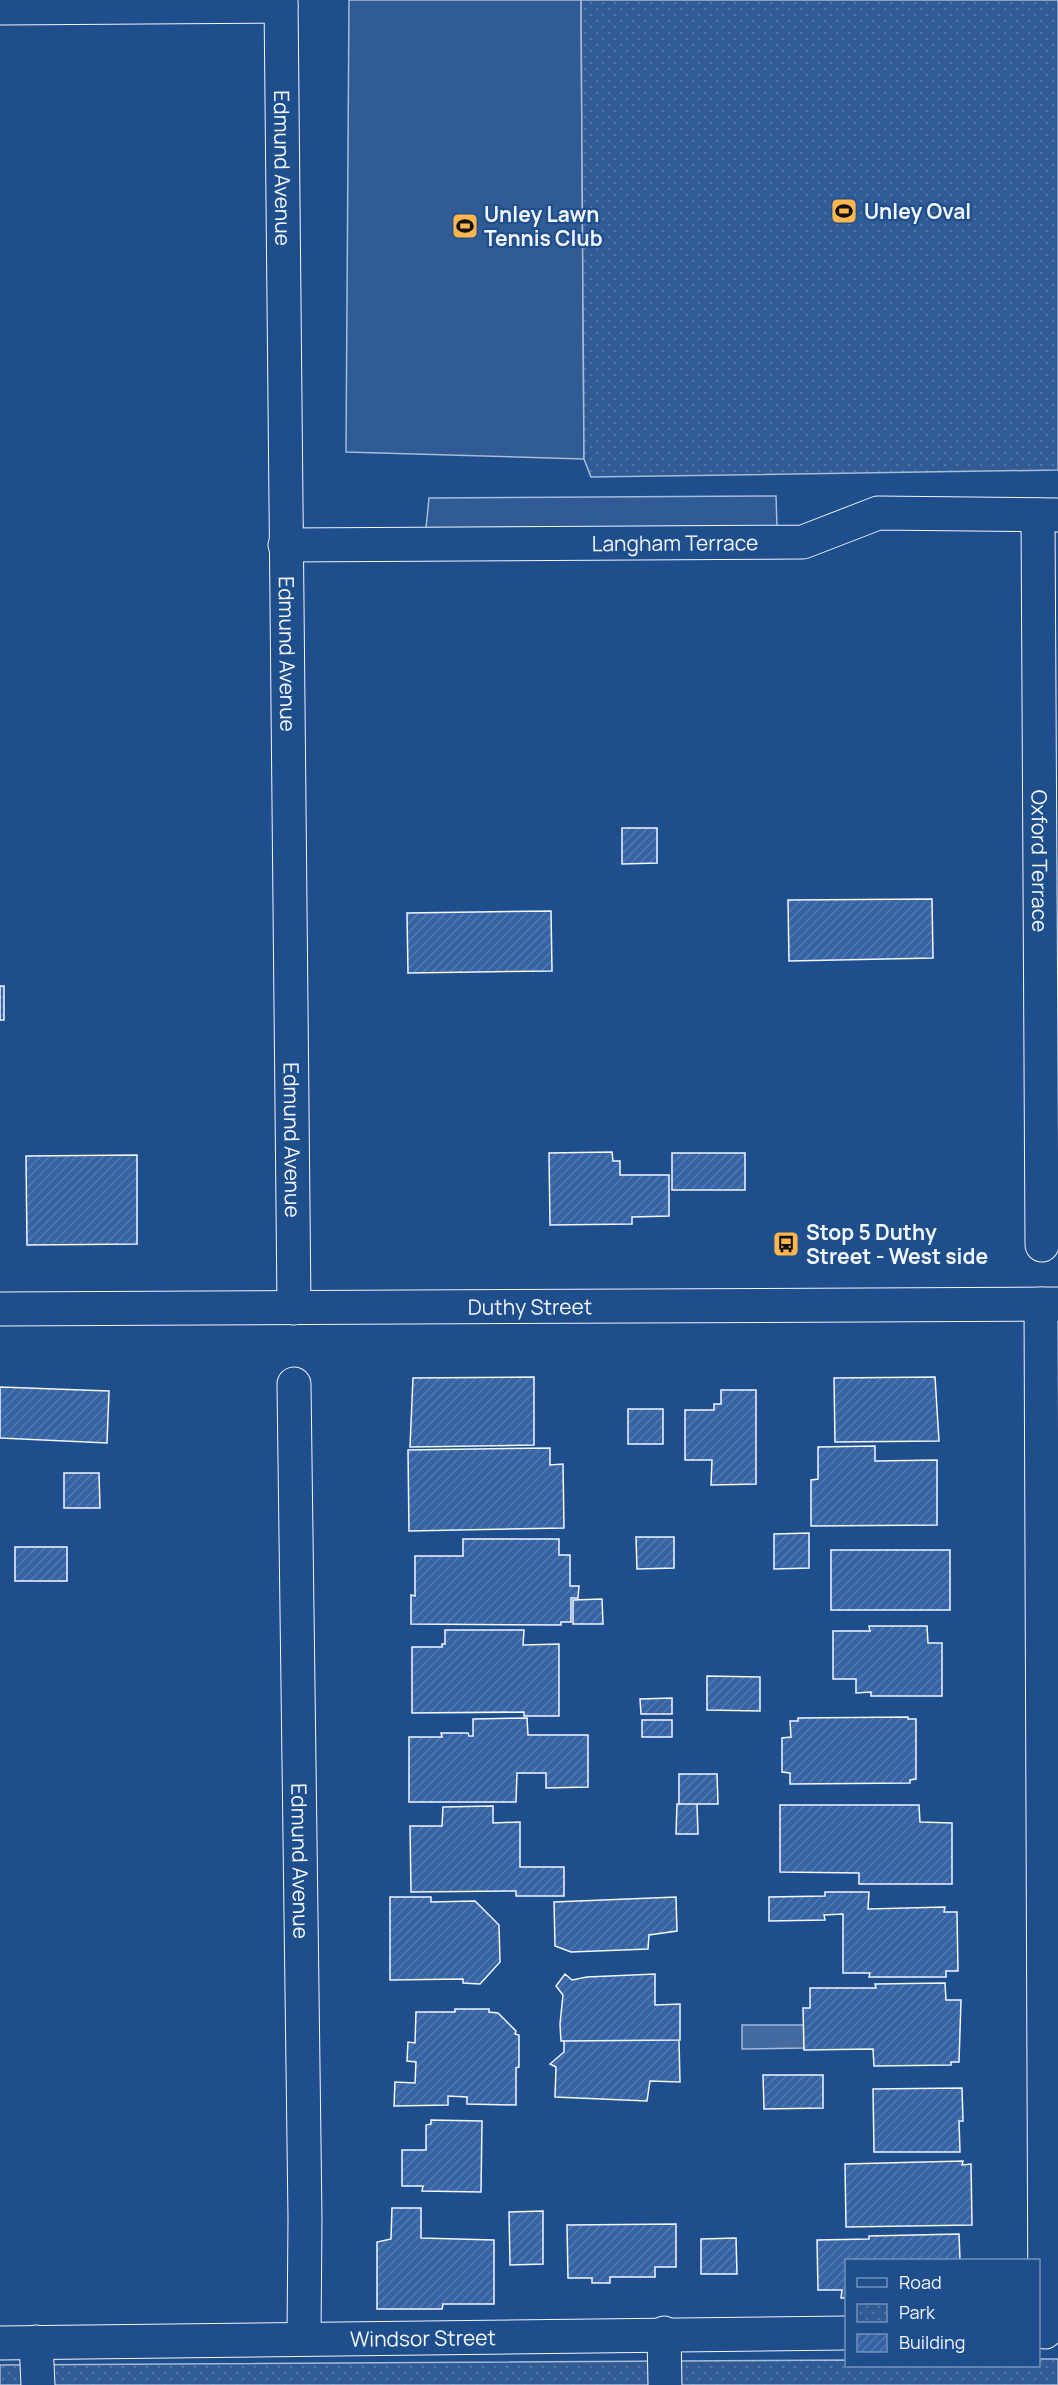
<svg xmlns="http://www.w3.org/2000/svg" width="1058" height="2385" font-family="Manrope,sans-serif">
  <style>
    .built { fill: #305b95; stroke: #a8bbd7; stroke-width: 1.5 }
    .park { fill: url(#park-dots); stroke: #a8bbd7; stroke-width: 1.5 }
    .water { fill: #446ba0; stroke: #a8bbd7; stroke-width: 1.5 }
    .building { fill: url(#building-hatch); stroke: #f2f6ff; stroke-width: 1.5 }
    .lines { fill: none; stroke-linecap: round; stroke-linejoin: round }
    .minor-casing { stroke: #f2f6ff; stroke-width: 35 }
    .minor { stroke: #1f4e8c; stroke-width: 33 }
    .labels { text-anchor: middle; dominant-baseline: central; stroke-width: 4.5; stroke-linejoin: round; paint-order: stroke }
    .street-label { font-size: 21px; fill: #f2f6ff; stroke: #1f4e8c }
    .poi-label { font-size: 21px; font-weight: bold; fill: #f2f6ff; stroke: #1f4e8c; text-anchor: start }
  </style>
  <defs>
    <pattern id="park-dots" width="8" height="8" patternUnits="userSpaceOnUse" patternTransform="scale(1.5)"><rect width="8" height="8" fill="#305b95"/><path d="M2 2h.1M6 6h.1" fill="none" stroke="#4e73a5" stroke-width="1.8" stroke-linecap="round"/></pattern>
    <pattern id="building-hatch" width="6" height="6" patternUnits="userSpaceOnUse" patternTransform="scale(1.5)"><rect width="6" height="6" fill="#3563a3"/><path d="M-1 1l2-2M0 6l6-6M5 7l2-2" fill="none" stroke="#537ab1"/></pattern>
  </defs>
  <rect width="100%" height="100%" fill="#1f4e8c"/>
  <path class="built" d="M349,0h232l3,459 -238,-7z
    M776,496l1,30 -351,2 3,-30z"/>
  <path class="park" d="M581,0h477v470l-467,7 -7,-18z
    M1039,2359h19v26h-1058v-20l846,-5v6h192z"/>
  <path class="water" d="M742,2025h62v23l-62,1z"/>
  <path class="building" d="M622,828h35v35l-35,1z
    M932,899l1,59 -144,3 -1,-61z
    M551,911l1,60 -144,2 -1,-60z
    M0,986h4v34h-4z
    M612,1152l1,9h7v14h49v41l-37,1v7l-82,1 -1,-72z
    M672,1153h73v37h-73z
    M137,1155v89l-110,1 -1,-89z
    M534,1377v68l-124,2 3,-69z
    M935,1377l4,64 -104,1 -1,-64z
    M0,1387l109,4 -2,52 -107,-5z
    M721,1390h35v94l-45,1 1,-25h-27v-50h29v-6h7z
    M628,1409h35v35h-35z
    M875,1446v15l62,-1v65l-126,1v-46l7,-1v-32z
    M550,1448v17l13,-1 1,64 -155,3 -1,-81z
    M64,1473h35l1,35h-36z
    M809,1533v35l-35,1v-35z
    M636,1537h38v31l-37,1z
    M463,1539h96v16h11v31h9l-1,12h-7v24h-10v3l-150,-1v-29l4,1v-40h48z
    M15,1547h52v34h-52z
    M831,1550h119v60h-119z
    M602,1599l1,25h-30v-24z
    M869,1626h58l1,17h14v53h-71v-4l-15,1v-14h-23v-48h37z
    M445,1630h79l-1,15 36,-1v72h-35v-4l-112,1v-66h30v-3h3z
    M707,1676l53,1v34l-53,-1z
    M672,1698v16h-31l-1,-15z
    M908,1717v2h8v60l-6,1v3l-120,1v-11l-8,-1v-34l9,-1 -1,-16h8v-3z
    M527,1718l1,17h60v52l-42,1v-15h-29l-1,29h-107v-65h33l-1,-4h27l1,3h4v-17z
    M642,1720h30v17h-30z
    M679,1774h38l1,30h-39z
    M677,1804h20l1,30h-22z
    M780,1805h139l1,17 32,1v61h-93v-11l-79,-1z
    M493,1806v17l27,-1v45h44v29h-48v-5l-105,1 -1,-66h32l1,-19z
    M825,1892h44l-1,17 77,-2 -1,5h13l1,59h-12v6h-77l1,-4h-27v-59l-19,1 1,5 -56,1v-24l56,-1z
    M390,1897h41v5l44,-1 24,24 1,37 -20,22 -17,-1v-4l-73,1z
    M676,1897l1,34 -28,4 -1,14 -77,3 -16,-6 -1,-44z
    M565,1974l7,6 15,-3 68,-3v31l25,-1v36l-119,1 -1,-17 3,-29 -7,-9z
    M945,1983l1,17h15l-2,62h-8v3l-77,1 -1,-17 -69,1 -1,-42h7v-20h66l-1,-4z
    M455,2009h34v3l9,1 18,18 -1,3 4,1v32l-3,1v37l-49,-1v-7l-19,-1v9l-54,1 1,-24 20,1 1,-21 -9,-1 1,-19 7,1 1,-31h39z
    M679,2040l1,42 -30,-1 -3,20 -92,-4 1,-30 -6,-3 14,-12v-11z
    M763,2075h60v33l-59,1z
    M962,2088l1,33h-4l1,31h-86l-1,-63z
    M431,2120l51,1 -1,71 -59,-1 1,-5h-21v-36h24v-25l5,-1z
    M963,2161l-1,4 9,-1 1,61 -126,2 -1,-63z
    M392,2208h29v30l73,2v64h-51l-1,5h-65v-67l14,-3z
    M543,2211v53l-33,1 -1,-53z
    M676,2224v43h-21v10h-45v6h-18v-5h-24l-1,-53z
    M959,2234l1,26h-114v38h-5l1,-8h-24l-1,-50 52,-1v-3z
    M736,2238l1,36h-36v-35z"/>
  <g class="lines">
    <defs>
      <g id="minor">
        <path id="s1" d="M281,0l13,1308"/>
        <path d="M0,8l281,-2"/>
        <path id="s2" d="M1038,515l4,730"/>
        <path id="s3" d="M285,545l518,-3 75,-29 180,2"/>
        <path d="M1041,1304l4,1028"/>
        <path id="s4" d="M0,1309l1058,-5"/>
        <path id="s5" d="M294,1384l11,834 -1,120"/>
        <path d="M664,2333l1,52"/>
        <path d="M36,2342l2,43"/>
        <path id="s6" d="M0,2343l846,-10"/>
      </g>
    </defs>
    <use href="#minor" class="minor-casing"/>
    <use href="#minor" class="minor"/>
  </g>
  <defs>
    <symbol id="stadium-square" viewBox="-11 -11 22 22"><rect x="-9" y="-9" width="18" height="18" rx="4" fill="#ffb74d" stroke="#1f4e8c"/><path d="M0-5a6.5 5 0 1 0 0 10a6.5 5 0 1 0 0-10ZM-3.5-1.8h7v3.6h-7Z" fill="#111"/></symbol>
    <symbol id="bus-square" viewBox="-11 -11 22 22"><rect x="-9" y="-9" width="18" height="18" rx="4" fill="#ffb74d" stroke="#1f4e8c"/><path d="M-5-6H5V4H4V6H2V4H-2V6H-4V4H-5ZM-3.5-4V0h7V-4ZM-3.5 1.2v1.5H-2V1.2ZM2 1.2v1.5H3.5V1.2Z" fill="#111"/></symbol>
  </defs>
  <g fill-rule="evenodd">
    <use href="#stadium-square" x="829" y="196" width="30" height="30"/>
    <use href="#stadium-square" x="450" y="211" width="30" height="30"/>
    <use href="#bus-square" x="771" y="1229" width="30" height="30"/>
  </g>
  <g class="labels">
    <g class="street-label">
      <text stroke="none"><textPath href="#s1" startOffset="168">Edmund Avenue</textPath></text>
      <text stroke="none"><textPath href="#s3" startOffset="390">Langham Terrace</textPath></text>
      <text stroke="none"><textPath href="#s1" startOffset="654">Edmund Avenue</textPath></text>
      <text stroke="none"><textPath href="#s2" startOffset="346">Oxford Terrace</textPath></text>
      <text stroke="none"><textPath href="#s1" startOffset="1140">Edmund Avenue</textPath></text>
      <text stroke="none"><textPath href="#s4" startOffset="530">Duthy Street</textPath></text>
      <text stroke="none"><textPath href="#s5" startOffset="477">Edmund Avenue</textPath></text>
      <text stroke="none"><textPath href="#s6" startOffset="423">Windsor Street</textPath></text>
    </g>
    <g class="poi-label">
      <text x="864" y="211">Unley Oval</text>
      <text x="484" y="214">Unley Lawn<tspan x="484" dy="24">Tennis Club</tspan></text>
      <text x="806" y="1232">Stop 5 Duthy<tspan x="806" dy="24">Street - West side</tspan></text>
    </g>
  </g>
  <rect x="845" y="2259" width="195" height="108" fill="#1f4e8c" stroke="#7391ba" stroke-width="1.5"/>
  <rect x="857" y="2278" width="30" height="9" fill="#1f4e8c" stroke="#7391ba" stroke-width="1.5"/>
  <text x="899" y="2289" font-size="18" fill="#f2f6ff">Road</text>
  <rect x="857" y="2304" width="30" height="18" fill="url(#park-dots)" stroke="#7391ba" stroke-width="1.5"/>
  <text x="899" y="2319" font-size="18" fill="#f2f6ff">Park</text>
  <rect x="857" y="2334" width="30" height="18" fill="url(#building-hatch)" stroke="#7391ba" stroke-width="1.5"/>
  <text x="899" y="2349" font-size="18" fill="#f2f6ff">Building</text>
</svg>
